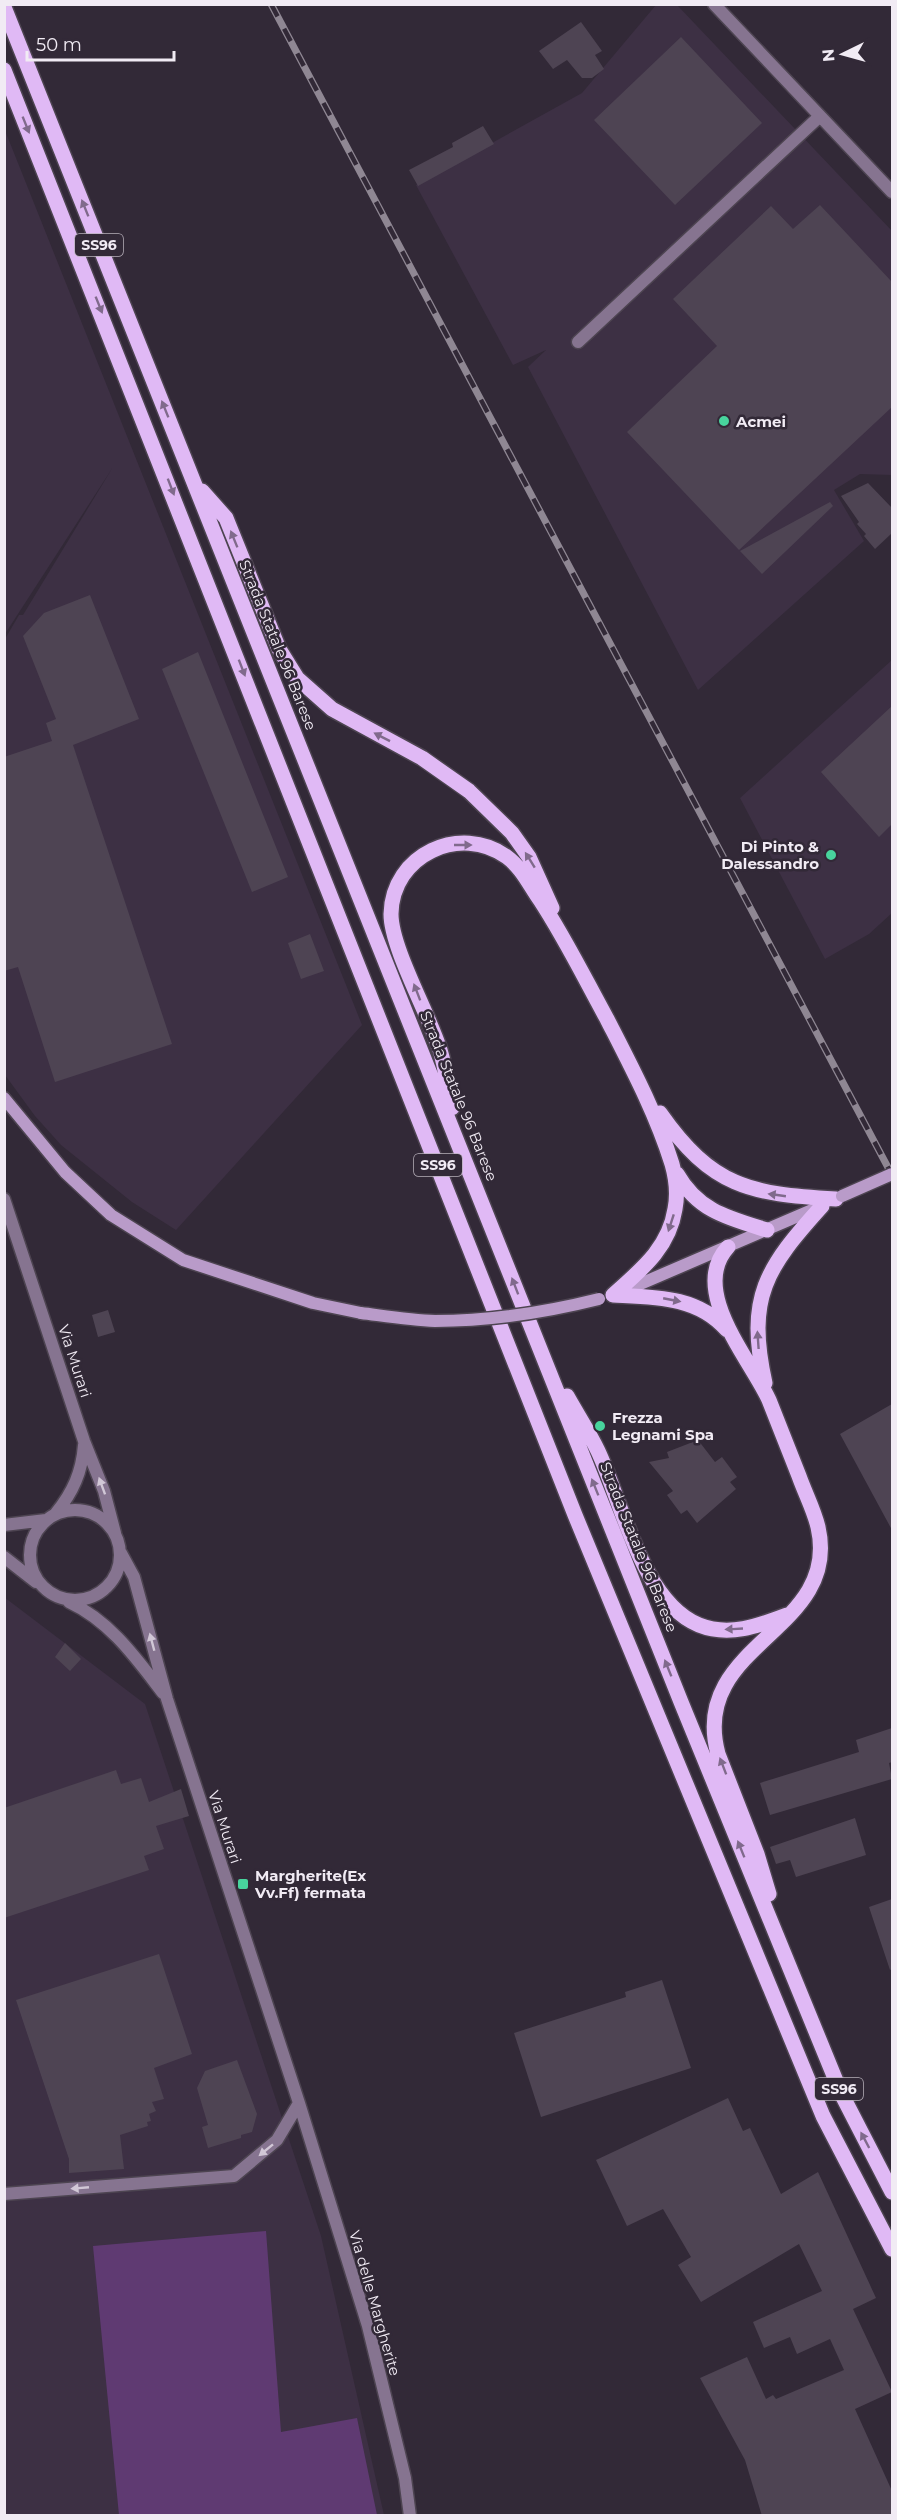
<svg xmlns="http://www.w3.org/2000/svg" width="897" height="2520" font-family="Montserrat,sans-serif">
  <style>
    .built { fill: #3d3044 }
    .green { fill: #5f3a72 }
    .building { fill: #4e4453 }
    .lines { fill: none; stroke-linecap: round; stroke-linejoin: round }
    .street-casing { stroke: #4d4451; stroke-width: 15 }
    .secondary-casing { stroke: #4d4451; stroke-width: 15 }
    .primary-casing { stroke: #4d4451; stroke-width: 18 }
    .street { stroke: #867490; stroke-width: 12 }
    .secondary { stroke: #b99bc9; stroke-width: 12 }
    .primary { stroke: #e0b9f5; stroke-width: 15 }
    .rail-casing { stroke: #8f8793; stroke-width: 7 }
    .rail { stroke: #322937; stroke-width: 4.5; stroke-dasharray: 14; stroke-linecap: butt }
    .secondary-bridge-casing { stroke: #4d4451; stroke-width: 15; stroke-linecap: butt }
    .secondary-bridge { stroke: #b99bc9; stroke-width: 12 }
    .oneway { fill: #806a8c }
    .oneway2 { fill: #d1c7d6 }
    .poi-dot { fill: #48d49d; stroke: #322937; stroke-width: 2 }
    .labels { text-anchor: middle; dominant-baseline: central; stroke-width: 5; stroke-linejoin: round; paint-order: stroke }
    .shield { fill: #322937; stroke: #b8b1bb; stroke-width: 1.5 }
    .shield-label { font-size: 14px; font-weight: bold; fill: #f1ebf4 }
    .poi-label { font-size: 15px; font-weight: bold; fill: #f1ebf4; stroke: #322937; text-anchor: start }
    .street-label { font-size: 15px; fill: #f1ebf4; stroke: #322937 }
  </style>
  <rect width="100%" height="100%" fill="#322937"/>
  <path class="built" d="M656,5h21l215,226v244l-32,-1 -26,16 30,51 -166,149 -170,-323 18,-17 -33,15 -97,-180 166,-92z
    M4,128l358,897 -186,205 -44,-28 -71,-57 -26,-29 -30,-41v-436l14,-24h4l90,-148 -108,167z
    M892,660v253l-23,21 -44,25 -85,-161z
    M4,1597l141,107 176,532 63,279h-379z"/>
  <path class="green" d="M266,2231l15,201 76,-14 20,97h-258l-26,-269z"/>
  <path class="building" d="M581,22l21,29 -7,4 9,14 -12,9h-10l-15,-18 -14,9 -14,-18z
    M681,37l81,86 -87,82 -81,-85z
    M483,126l11,18 -76,42 -9,-16 44,-23 -1,-4z
    M820,205l72,77v125l-153,143 -112,-118 90,-86 -44,-47 98,-93 22,23z
    M868,483l24,25v25l-17,16 -11,-13 2,-2 -9,-10 2,-2 -18,-26z
    M830,502l3,4 -71,68 -22,-23z
    M90,595l49,124 -66,26 99,299 -117,38 -37,-115 -14,4v-214l48,-16 -6,-18 10,-4 -33,-83 21,-23z
    M198,652l90,225 -36,15 -90,-223z
    M892,706v118l-13,13 -58,-65z
    M310,934l14,37 -23,8 -13,-36z
    M108,1310l7,22 -17,5 -6,-22z
    M892,1404v126l-52,-96z
    M698,1440l17,22 7,-5 15,20 -7,5 6,7 -39,34 -10,-13 -6,4 -14,-19 6,-4 -24,-29 20,-4 -2,-6z
    M65,1643l16,16 -11,12 -15,-14z
    M892,1728v34l-3,1 3,16 -122,36 -10,-32 99,-31 -3,-12z
    M116,1770l5,14 20,-6 8,24 32,-13 8,27 -33,10 8,23 -20,7 5,14 -145,48v-110z
    M855,1818l11,37 -70,22 -6,-17 -14,4 -6,-17z
    M892,1899v70l-2,1 -21,-63z
    M159,1954l33,100 -38,14 10,31 -12,3 4,9 -7,3 2,7 -4,1 1,4 -28,9 4,34 -55,4v-14l-53,-159z
    M662,1980l29,88 -150,49 -27,-84 112,-36 -1,-5z
    M237,2060l20,54 -5,18 -11,3v3l-33,10 -6,-21 6,-2 -11,-37 8,-17z
    M728,2098l15,33 7,-3 31,66 37,-22 58,126 -23,11 39,83 -37,17 37,82v25h-130l-17,-56 -45,-82 47,-21 19,42 7,-4 3,4 68,-29 -14,-31 -33,15 -7,-17 -26,11 -11,-26 69,-31 -23,-47 -98,58 -23,-37 13,-8 -28,-48 -36,17 -31,-66z"/>
  <g class="lines">
    <defs>
      <path id="street" d="M714,4l178,188
        M578,342l242,-226
        M4,1199l80,242 20,50 11,42
        M30 1555a45 45 0 1 1 90 0a45 45 0 1 1-90 0Z
        M56,1513c17,-21 26,-41 28,-68
        M4,1525l42,-5
        M121,1553l13,24 33,122 132,404 69,223 37,152 5,38
        M4,1557l32,25
        M69,1602c41,19 67,56 94,91
        M4,2194l230,-18 43,-36 22,-37"/>
      <path id="secondary" d="M4,1098l61,74 46,43 72,45 130,43 48,10
        M617,1294l202,-87"/>
      <path id="primary" d="M4,7l677,1695 160,391 51,99
        M4,70l571,1445 248,601 69,133
        M202,491l24,27 53,131 18,29 35,31 90,49 47,33 43,42 17,24 23,51
        M452,1108c-4,-19 -6,-39 -12,-58 -11,-36 -49,-102 -49,-136 1,-59 69,-91 116,-57 15,11 23,29 33,43 25,38 45,79 67,119 24,47 49,94 65,145 4,14 6,30 3,45 -6,39 -34,61 -62,86
        M660,1113c52,74 89,81 176,86
        M677,1174c21,37 51,44 90,56
        M728,1247c-40,43 23,113 41,153 10,25 20,51 30,76 6,17 15,34 19,51 24,105 -130,116 -100,227l39,100 12,40
        M613,1295c41,2 85,1 114,35
        M765,1383c-19,-86 1,-115 57,-177
        M567,1396c10,18 22,36 31,55 24,51 44,151 101,174 30,12 59,1 88,-10"/>
    </defs>
    <use href="#street" class="street-casing"/>
    <use href="#secondary" class="secondary-casing"/>
    <use href="#primary" class="primary-casing"/>
    <use href="#street" class="street"/>
    <use href="#secondary" class="secondary"/>
    <use href="#primary" class="primary"/>
    <defs>
      <path id="rail" d="M271,4l621,1171"/>
    </defs>
    <use href="#rail" class="rail-casing"/>
    <use href="#rail" class="rail"/>
    <defs>
      <path id="secondary-bridge" d="M842,1196l50,-22
        M361,1313c24,3 49,7 74,8 55,0 112,-9 164,-22"/>
    </defs>
    <use href="#secondary-bridge" class="secondary-bridge-casing"/>
    <use href="#secondary-bridge" class="secondary-bridge"/>
  </g>
  <defs><path id="oneway-solid" d="M-6-.8H1V-3.2L6.5 0L1 3.2V.8H-6Z" transform="scale(1.5)"/></defs>
  <g class="oneway">
    <use href="#oneway-solid" transform="translate(26 125) rotate(68)"/>
    <use href="#oneway-solid" transform="translate(85 208) rotate(-112)"/>
    <use href="#oneway-solid" transform="translate(99 305) rotate(68)"/>
    <use href="#oneway-solid" transform="translate(165 409) rotate(-112)"/>
    <use href="#oneway-solid" transform="translate(171 487) rotate(69)"/>
    <use href="#oneway-solid" transform="translate(234 539) rotate(-112)"/>
    <use href="#oneway-solid" transform="translate(242 668) rotate(69)"/>
    <use href="#oneway-solid" transform="translate(382 737) rotate(-153)"/>
    <use href="#oneway-solid" transform="translate(463 845)"/>
    <use href="#oneway-solid" transform="translate(530 860) rotate(-122)"/>
    <use href="#oneway-solid" transform="translate(417 992) rotate(-111)"/>
    <use href="#oneway-solid" transform="translate(777 1195) rotate(-172)"/>
    <use href="#oneway-solid" transform="translate(671 1223) rotate(108)"/>
    <use href="#oneway-solid" transform="translate(515 1286) rotate(-111)"/>
    <use href="#oneway-solid" transform="translate(672 1300) rotate(11)"/>
    <use href="#oneway-solid" transform="translate(758 1340) rotate(-94)"/>
    <use href="#oneway-solid" transform="translate(595 1487) rotate(-112)"/>
    <use href="#oneway-solid" transform="translate(734 1629) rotate(177)"/>
    <use href="#oneway-solid" transform="translate(668 1668) rotate(-112)"/>
    <use href="#oneway-solid" transform="translate(723 1766) rotate(-111)"/>
    <use href="#oneway-solid" transform="translate(741 1849) rotate(-112)"/>
    <use href="#oneway-solid" transform="translate(865 2140) rotate(-118)"/>
  </g>
  <g class="oneway2">
    <use href="#oneway-solid" transform="translate(102 1486) rotate(-110)"/>
    <use href="#oneway-solid" transform="translate(152 1642) rotate(-105)"/>
    <use href="#oneway-solid" transform="translate(266 2150) rotate(141)"/>
    <use href="#oneway-solid" transform="translate(80 2188) rotate(175)"/>
  </g>
  <g class="poi-dot">
    <circle cx="724" cy="421" r="6"/>
    <circle cx="831" cy="855" r="6"/>
    <circle cx="600" cy="1426" r="6"/>
    <rect x="237" y="1878" width="12" height="12" rx="3"/>
  </g>
  <g class="labels">
    <g class="shield">
      <rect x="75" y="234" width="48" height="22" rx="4.5"/>
      <rect x="414" y="1154" width="48" height="22" rx="4.5"/>
      <rect x="815" y="2078" width="48" height="22" rx="4.5"/>
    </g>
    <g class="shield-label">
      <text x="99" y="245">SS96</text>
      <text x="438" y="1165">SS96</text>
      <text x="839" y="2089">SS96</text>
    </g>
    <g class="poi-label">
      <text x="736" y="421">Acmei</text>
      <text x="819" y="846" text-anchor="end">Di Pinto &amp;<tspan x="819" dy="17">Dalessandro</tspan></text>
      <text x="612" y="1417">Frezza<tspan x="612" dy="17">Legnami Spa</tspan></text>
      <text x="255" y="1875">Margherite(Ex<tspan x="255" dy="17">Vv.Ff) fermata</tspan></text>
    </g>
    <g class="street-label">
      <text transform="translate(278 645) rotate(68)">Strada Statale 96 Barese</text>
      <text transform="translate(459 1096) rotate(68)">Strada Statale 96 Barese</text>
      <text transform="translate(75 1361) rotate(72)">Via Murari</text>
      <text transform="translate(639 1547) rotate(68)">Strada Statale 96 Barese</text>
      <text transform="translate(225 1827) rotate(72)">Via Murari</text>
      <text transform="translate(375 2303) rotate(74)">Via delle Margherite</text>
    </g>
  </g>
  <rect width="897" height="2520" fill="none" stroke="#f1ebf4" stroke-width="12"/>
  <g transform="translate(843 54) rotate(265)" stroke="#322937" stroke-width="4.5" paint-order="stroke">
  <path d="M0-4.5L10 22L0 15L-10 22Z" fill="#f1ebf4"/>
  <text y="-9" font-size="16" font-weight="bold" text-anchor="middle" fill="#f1ebf4">N</text>
  </g>
  <path d="M27 51v9h147v-9" fill="none" stroke="#f1ebf4" stroke-width="3"/>
  <text x="36" y="51" font-size="18" fill="#f1ebf4" stroke="#322937" stroke-width="4.5" paint-order="stroke">50 m</text>
</svg>
